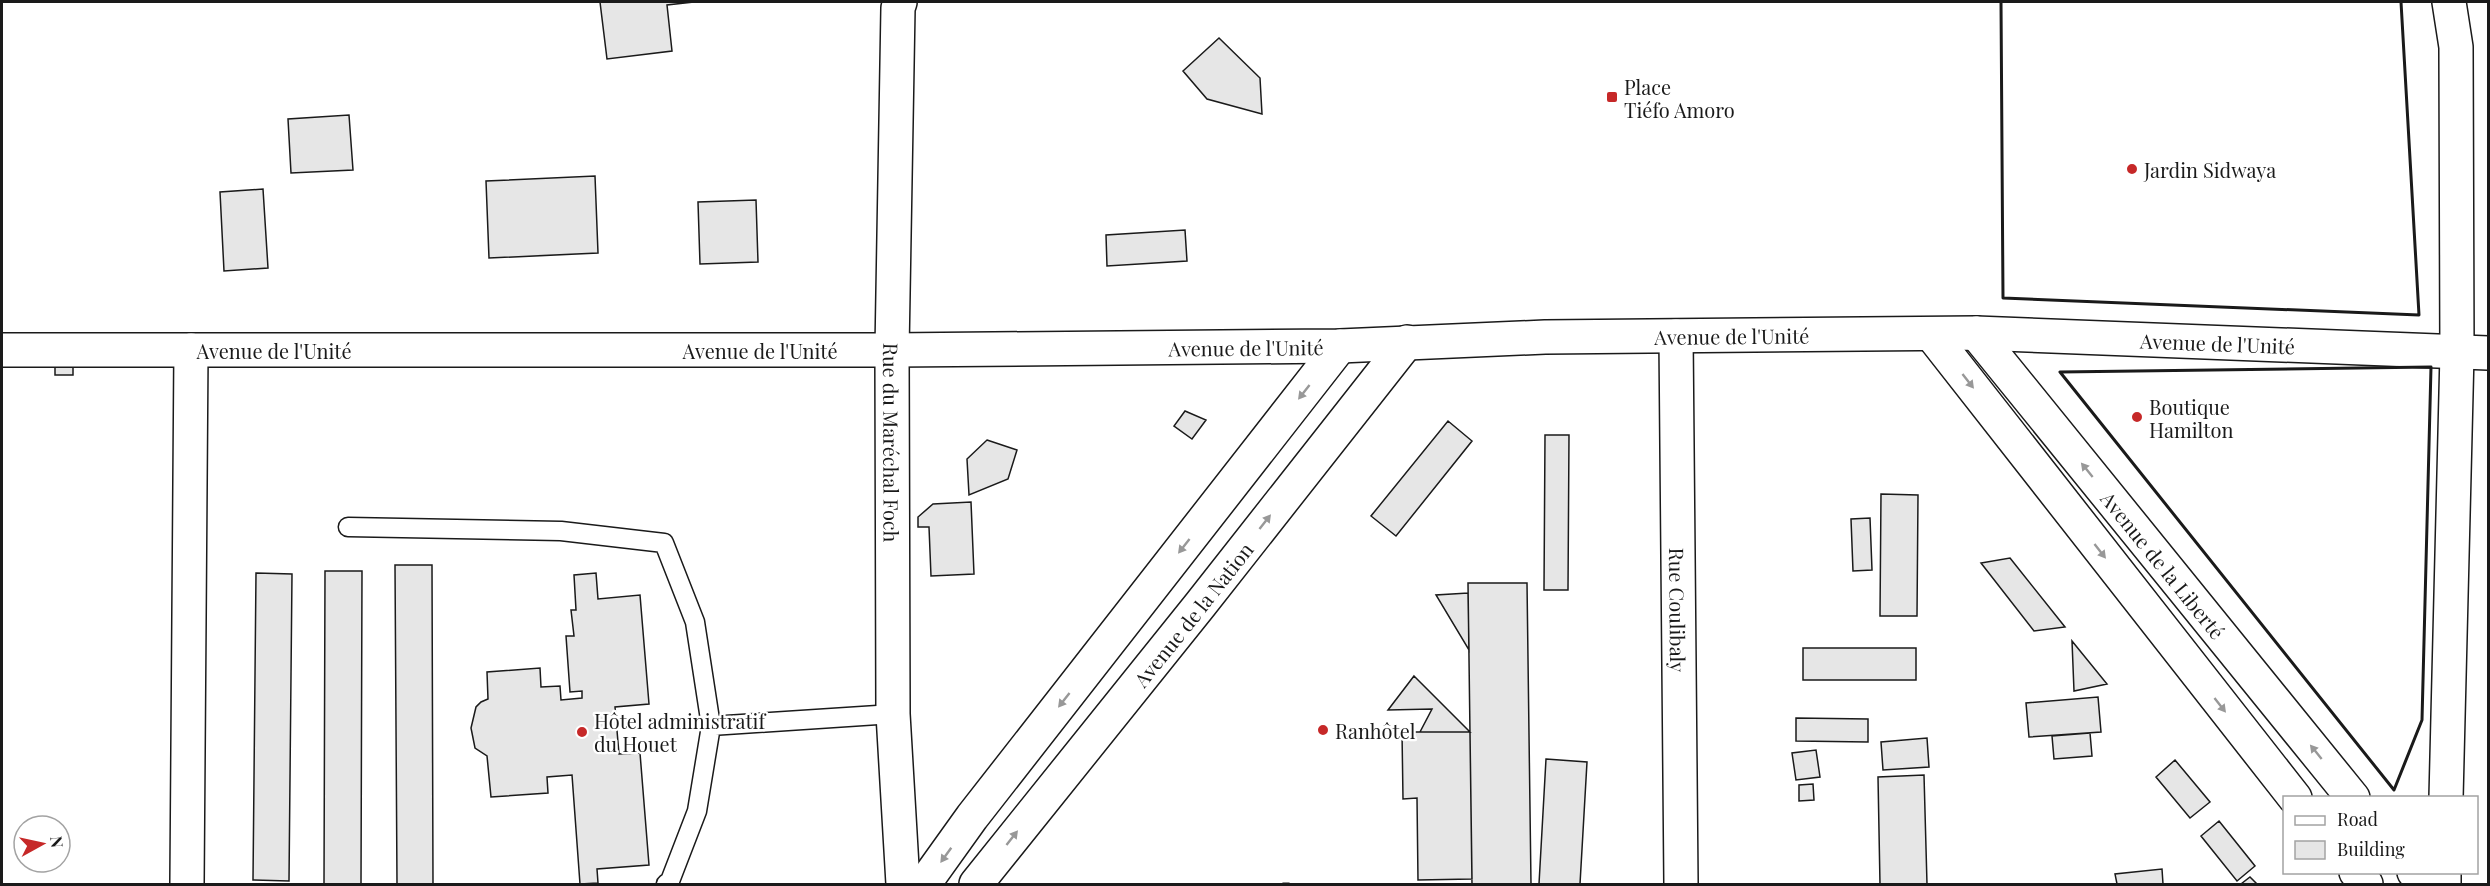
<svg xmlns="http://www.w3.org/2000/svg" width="2490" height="886" font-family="'Playfair Display',serif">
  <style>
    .building { fill: #e6e6e6; stroke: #1a1a1a; stroke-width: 1.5 }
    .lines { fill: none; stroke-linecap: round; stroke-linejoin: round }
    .lane-casing { stroke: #1a1a1a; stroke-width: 21 }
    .street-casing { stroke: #1a1a1a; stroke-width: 36 }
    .secondary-casing { stroke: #1a1a1a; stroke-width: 36 }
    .lane { stroke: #fff; stroke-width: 18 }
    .street { stroke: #fff; stroke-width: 33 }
    .secondary { stroke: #fff; stroke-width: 33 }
    .wall { stroke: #1a1a1a; stroke-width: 3 }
    .oneway { fill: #989898 }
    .poi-dot { fill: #c62828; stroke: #fff; stroke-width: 2 }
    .labels { text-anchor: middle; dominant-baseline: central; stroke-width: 4.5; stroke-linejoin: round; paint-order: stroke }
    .poi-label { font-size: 20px; fill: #1a1a1a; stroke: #fff; text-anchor: start }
    .street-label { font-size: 20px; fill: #1a1a1a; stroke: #fff }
  </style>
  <rect width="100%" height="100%" fill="#fff"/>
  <path class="building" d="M600,2h94l-27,3 5,46 -65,8z
    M1219,38l41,40 2,36 -55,-15 -24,-28z
    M349,115l4,55 -62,3 -3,-54z
    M595,176l3,77 -109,5 -3,-77z
    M263,189l5,79 -44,3 -4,-79z
    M756,200l2,62 -58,2 -2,-62z
    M1185,230l2,31 -80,5 -1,-31z
    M55,367h18v8h-18z
    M1185,411l21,9 -14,19 -18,-13z
    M1448,421l24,20 -76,95 -25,-20z
    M1545,435h24l-1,155h-24z
    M987,440l30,10 -9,29 -39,16 -2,-36z
    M1881,494l37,1 -1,121h-37z
    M971,502l3,72 -43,2 -2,-49h-11v-10l15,-13z
    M1870,518l2,52 -19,1 -2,-52z
    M2010,558l55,69 -31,4 -53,-68z
    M395,565h37l1,319h-36z
    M325,571h37l-1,313h-37z
    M256,573l36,1 -3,307 -36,-1z
    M596,573l2,26 42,-4 9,109 -34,3 4,47 21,-1 9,112 -52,4 1,14 -18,1 -8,-109 -25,2 1,16 -57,4 -4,-41 -12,-8 -4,-20 5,-21 5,-5 7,-3 -1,-27 53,-4 1,19 19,-1 1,14 21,-2v-7l-12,1 -4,-56h8l-3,-26h5l-2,-35z
    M1468,583h59l4,301h-59z
    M1468,593l1,57 -33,-55z
    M2072,641l35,43 -33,7z
    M1803,648h113v32h-113z
    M1414,676l56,56h-50l12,-23 -44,1z
    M2098,697l3,35 -72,5 -3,-34z
    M1796,718l72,1v23l-72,-1z
    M1402,732h68l2,147 -54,1 -1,-82 -14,1z
    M2090,733l2,23 -38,3 -2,-23z
    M1927,738l2,29 -46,3 -2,-28z
    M1816,750l4,27 -24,3 -4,-27z
    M1546,759l41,3 -7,122h-41z
    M2175,760l35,42 -20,16 -34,-41z
    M1924,775l3,109h-47l-2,-107z
    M1813,784l1,16 -15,1v-16z
    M2219,821l36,45 -18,15 -36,-45z
    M2162,869l1,15h-46l-2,-10z
    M2250,877l7,7h-16z"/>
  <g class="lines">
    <defs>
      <path id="lane" d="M348,527l213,4 103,12 31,79 16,104
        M666,884l4,-3 27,-70 14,-85 182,-12"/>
      <g id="street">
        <path id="s1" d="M900,2l-2,6 -6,342 1,364 10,170"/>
        <path id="s2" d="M1676,336l5,548"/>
        <path d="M2446,798l11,-445 -1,-306 -7,-45"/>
        <path d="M187,884l4,-534"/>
        <path d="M2444,884v-12"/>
      </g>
      <g id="secondary">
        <path id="s3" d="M1976,333l377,465"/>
        <path d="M1932,335l363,463"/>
        <path id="s4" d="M2,350h890l448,-4 205,-9 431,-4 512,20"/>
        <path d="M2356,872l10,12"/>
        <path d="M2414,872l10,12"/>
        <path d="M924,884l48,-67 368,-471"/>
        <path id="s5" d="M976,884l224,-279 207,-263"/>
      </g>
    </defs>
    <use href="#lane" class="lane-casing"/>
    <use href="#street" class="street-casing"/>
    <use href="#secondary" class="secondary-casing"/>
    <use href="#lane" class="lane"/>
    <use href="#street" class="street"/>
    <use href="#secondary" class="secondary"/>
    <path class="wall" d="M2001,2l2,296 416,17 -18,-313
      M2431,367l-9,353 -28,70 -334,-418z
      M1283,884h6"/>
  </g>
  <defs><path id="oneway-solid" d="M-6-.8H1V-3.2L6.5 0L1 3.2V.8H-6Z" transform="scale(1.5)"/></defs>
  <g class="oneway">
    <use href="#oneway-solid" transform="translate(1968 381) rotate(52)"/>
    <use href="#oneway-solid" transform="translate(1304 392) rotate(128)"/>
    <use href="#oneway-solid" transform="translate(2087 470) rotate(-129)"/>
    <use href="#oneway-solid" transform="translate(1265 522) rotate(-52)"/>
    <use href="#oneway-solid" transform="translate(1184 546) rotate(128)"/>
    <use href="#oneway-solid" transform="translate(2100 551) rotate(52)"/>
    <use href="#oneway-solid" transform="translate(1064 700) rotate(128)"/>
    <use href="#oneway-solid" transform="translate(2220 705) rotate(52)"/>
    <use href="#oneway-solid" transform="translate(2316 752) rotate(-129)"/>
    <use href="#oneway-solid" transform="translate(1012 838) rotate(-52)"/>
    <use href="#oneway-solid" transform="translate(946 855) rotate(126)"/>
  </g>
  <g class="poi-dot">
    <rect x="1606" y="91" width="12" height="12" rx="3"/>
    <circle cx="2132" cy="169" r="6"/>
    <circle cx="2137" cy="417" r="6"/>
    <circle cx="1323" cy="730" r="6"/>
    <circle cx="582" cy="732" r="6"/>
  </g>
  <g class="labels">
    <g class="poi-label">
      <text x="1624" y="86">Place<tspan x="1624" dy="23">Tiéfo Amoro</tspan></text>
      <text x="2144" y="169">Jardin Sidwaya</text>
      <text x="2149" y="406">Boutique<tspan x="2149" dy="23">Hamilton</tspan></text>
      <text x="594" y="720">Hôtel administratif<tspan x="594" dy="23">du Houet</tspan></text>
      <text x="1335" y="730">Ranhôtel</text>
    </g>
    <g class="street-label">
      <text stroke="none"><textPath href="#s4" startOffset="1730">Avenue de l'Unité</textPath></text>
      <text stroke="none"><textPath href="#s4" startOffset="2216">Avenue de l'Unité</textPath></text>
      <text stroke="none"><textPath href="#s4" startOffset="1244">Avenue de l'Unité</textPath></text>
      <text stroke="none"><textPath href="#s4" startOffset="272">Avenue de l'Unité</textPath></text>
      <text stroke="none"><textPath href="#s4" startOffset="758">Avenue de l'Unité</textPath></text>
      <text stroke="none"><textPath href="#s1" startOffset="441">Rue du Maréchal Foch</textPath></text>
      <text stroke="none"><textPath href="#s3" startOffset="298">Avenue de la Liberté</textPath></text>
      <text stroke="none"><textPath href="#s2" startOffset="274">Rue Coulibaly</textPath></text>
      <text stroke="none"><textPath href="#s5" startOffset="346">Avenue de la Nation</textPath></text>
    </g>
  </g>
  <rect width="2490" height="886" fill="none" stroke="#1a1a1a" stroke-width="6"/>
  <rect x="2283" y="796" width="195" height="78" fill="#ffffff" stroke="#a3a3a3" stroke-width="1.5"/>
  <rect x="2295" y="816" width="30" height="9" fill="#ffffff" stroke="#a3a3a3" stroke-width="1.5"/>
  <text x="2337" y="826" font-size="18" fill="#1a1a1a">Road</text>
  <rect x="2295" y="841" width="30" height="18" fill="#e6e6e6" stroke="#a3a3a3" stroke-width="1.5"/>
  <text x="2337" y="856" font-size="18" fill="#1a1a1a">Building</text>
  <g transform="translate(42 844) rotate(82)"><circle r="28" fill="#ffffff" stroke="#a3a3a3" stroke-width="1.5"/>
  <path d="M0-4.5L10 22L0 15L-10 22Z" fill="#c62828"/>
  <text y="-9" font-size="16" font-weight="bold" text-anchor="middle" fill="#1a1a1a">N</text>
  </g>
</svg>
